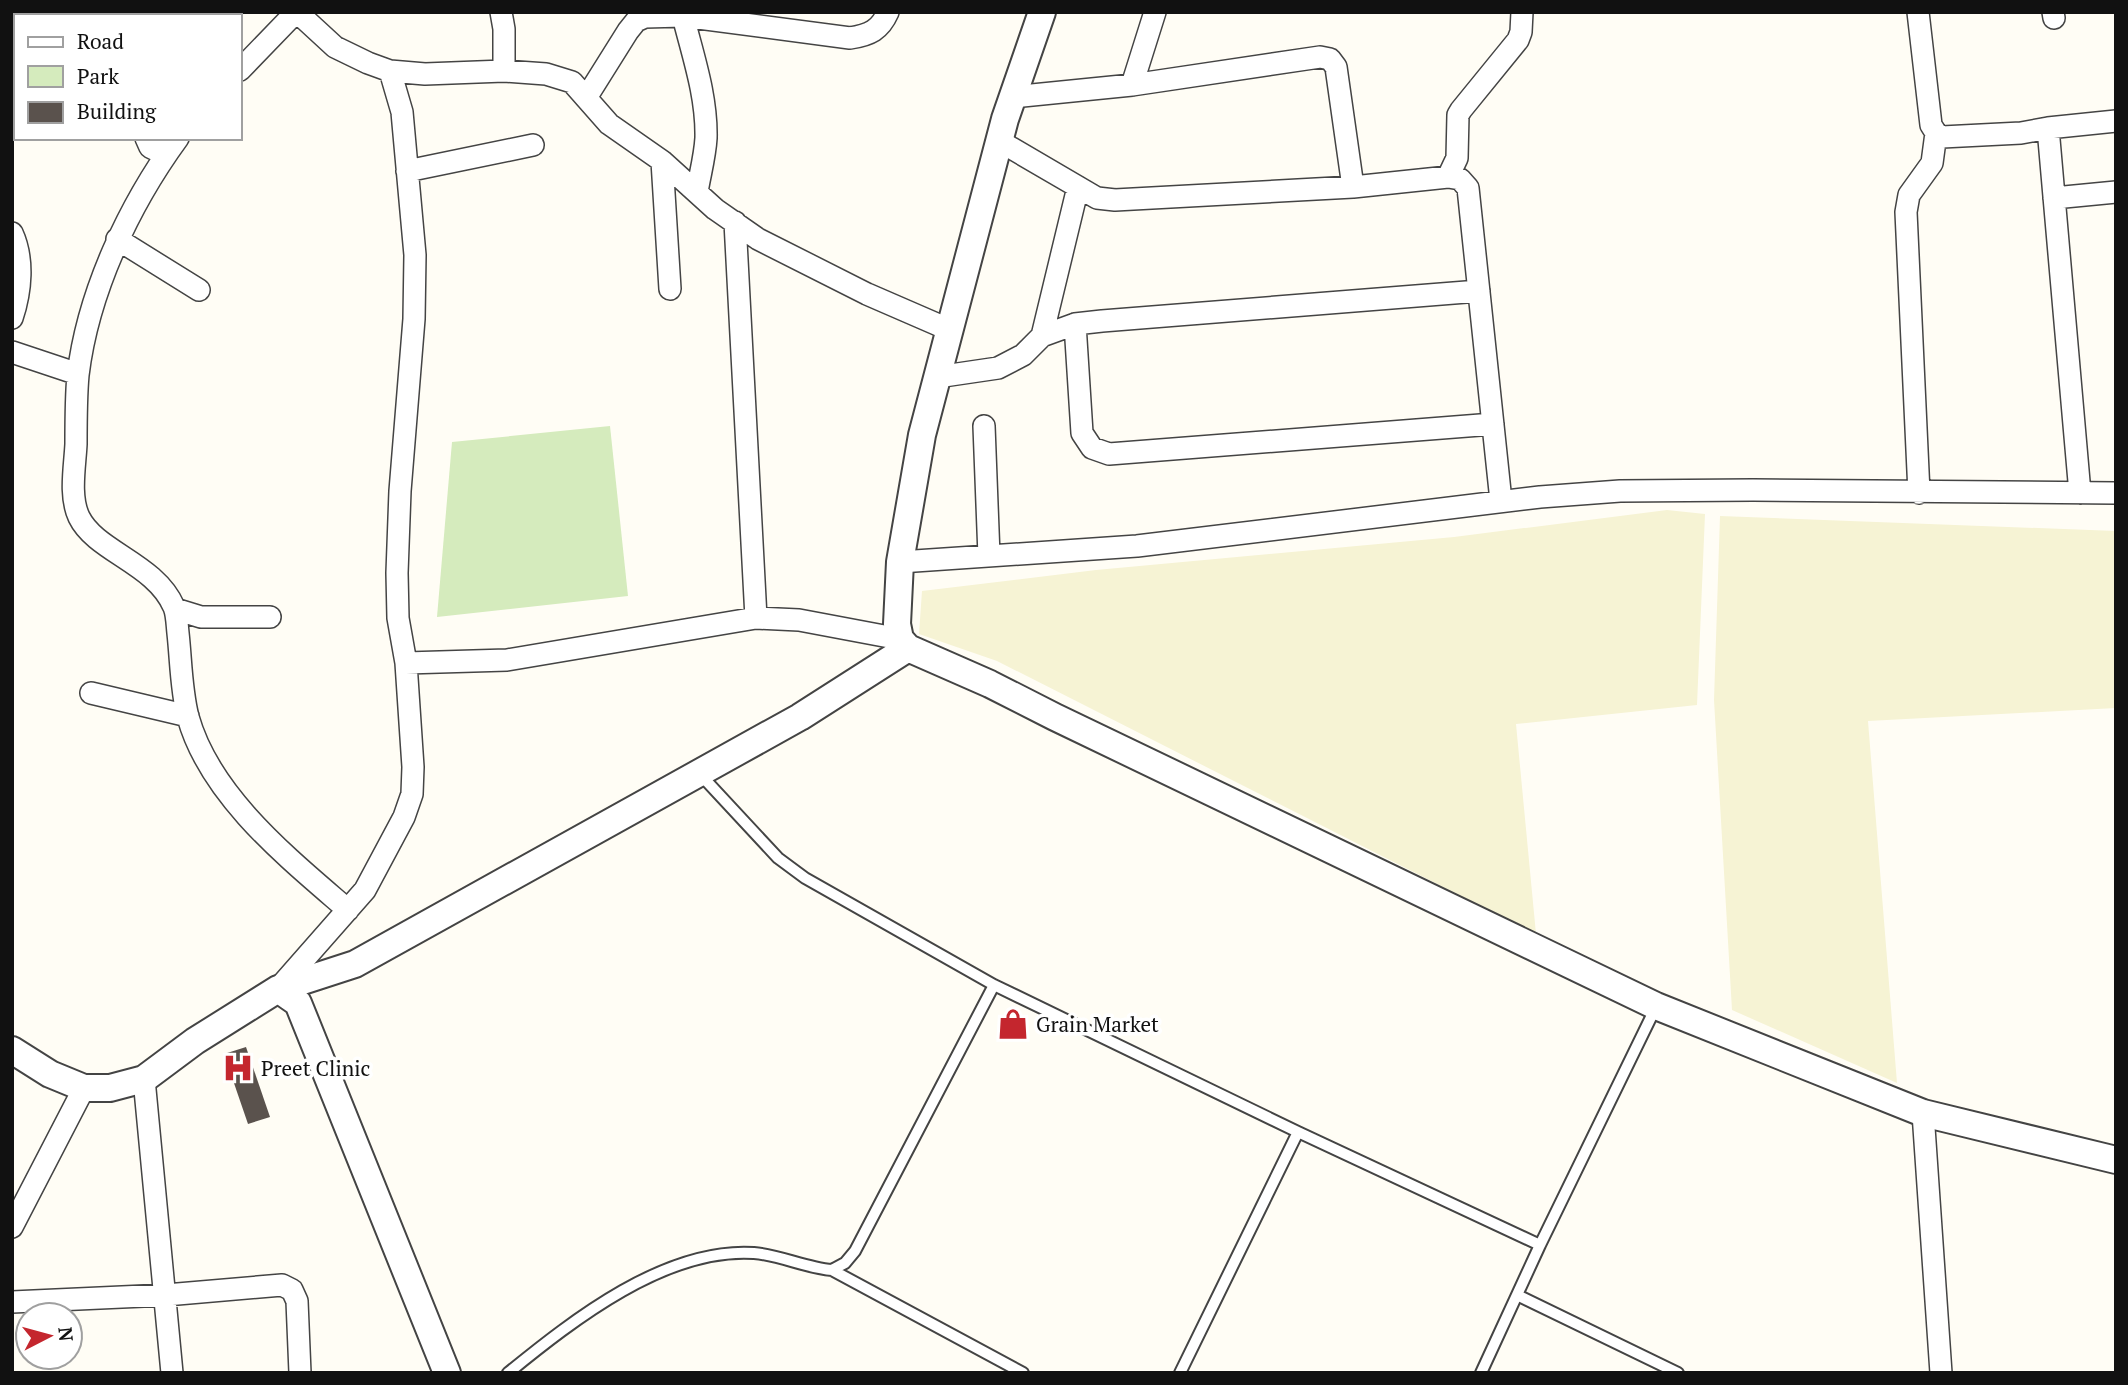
<svg xmlns="http://www.w3.org/2000/svg" width="2128" height="1385" font-family="'PT Serif',serif">
  <style>
    .farmland { fill: #f6f3d4 }
    .green { fill: #d5ebbd }
    .building { fill: #5a524d }
    .lines { fill: none; stroke-linecap: round; stroke-linejoin: round }
    .service-casing { stroke: #444; stroke-width: 14 }
    .minor-casing { stroke: #444; stroke-width: 24 }
    .tertiary-casing { stroke: #444; stroke-width: 30 }
    .service { stroke: #fff; stroke-width: 10 }
    .minor { stroke: #fff; stroke-width: 21 }
    .tertiary { stroke: #fff; stroke-width: 26 }
    .labels { text-anchor: middle; dominant-baseline: central; stroke-width: 7; stroke-linejoin: round; paint-order: stroke }
    .poi-label { font-size: 21px; fill: #111; stroke: #fff; text-anchor: start }
  </style>
  <rect width="100%" height="100%" fill="#fffdf5"/>
  <path class="farmland" d="M1667,510l38,4 -8,191 -181,19 20,210 -539,-273 -78,-27 3,-43 174,-21 358,-33z
    M1720,516l396,15v177l-248,13 29,362 -165,-73 -18,-310z"/>
  <path class="green" d="M610,426l18,170 -191,21 15,-175z"/>
  <path class="building" d="M246,1047l24,70 -22,7 -24,-70z"/>
  <g class="lines">
    <defs>
      <path id="service" d="M699,773l79,85 27,20 189,107 304,147 242,113 116,-238
        M832,1270l191,103
        M1517,1295l161,78
        M508,1373c65,-53 158,-126 246,-120 26,2 52,15 78,17l13,-7 10,-12 139,-266
        M1180,1373l118,-241
        M1481,1373l59,-128"/>
      <path id="minor" d="M297,12l38,35 33,16 22,8 35,3 79,-3 42,3 26,8 37,42 53,37 53,48 43,30 109,55 83,36
        M501,12l3,17v42
        M684,12l-1,4c10,40 24,80 23,122 -1,18 -6,36 -9,54
        M1918,12l13,113 5,8 6,4 79,-4 27,-5 68,-7
        M2053,12l1,6
        M151,16l1,-4
        M240,70l56,-58
        M1132,85l23,-73
        M1012,97l120,-12 188,-28 10,2 6,8 17,120
        M586,98l42,-67 8,-10 9,-4 38,-1 167,22c20,-3 30,-8 38,-26
        M2048,128l32,365
        M146,138l4,9 16,8
        M178,138c-49,67 -90,154 -100,237 -2,22 -2,46 -2,69 -1,22 -7,52 3,73 17,35 76,46 95,90 3,7 3,17 4,26 3,27 3,57 10,84 22,79 100,141 160,193
        M1001,142l96,56 18,2 238,-13 95,-10 12,2 8,9 33,313
        M662,161l8,128
        M407,171l126,-26
        M1448,177l9,-19 1,-43 3,-5 57,-70 3,-8 1,-20
        M2054,198l62,-6
        M735,222l21,396
        M12,233c12,26 9,58 0,85
        M117,239l82,51
        M1075,324l7,109 10,15 17,6 384,-30
        M1042,336l33,-12 27,-3 377,-30
        M12,352l66,22
        M937,377l61,-9 25,-13 19,-19 36,-149
        M984,426l5,130
        M1919,493l-13,-281 3,-17 23,-32 4,-30
        M900,562l237,-16 403,-49 80,-6 133,-1 363,3
        M175,609l26,8h69
        M406,663l101,-3 249,-42 43,2 101,19
        M91,693l97,23
        M278,989l87,-99 39,-73 8,-23 1,-27 -7,-104 -8,-45 -1,-45 3,-82 14,-172 1,-64 -13,-143 -12,-41
        M144,1079l28,294
        M1923,1113l18,260
        M12,1227l72,-139
        M12,1302l154,-7 116,-10 10,5 5,11 3,72"/>
      <path id="tertiary" d="M1042,12l-37,107 -83,316 -22,127 -3,62 3,15 8,9 82,36 65,33 601,289 267,107 193,47
        M278,989l20,14 149,370
        M12,1050l38,24 34,14h26l34,-9 51,-38 83,-52 77,-25 445,-247 108,-69"/>
    </defs>
    <use href="#service" class="service-casing"/>
    <use href="#minor" class="minor-casing"/>
    <use href="#tertiary" class="tertiary-casing"/>
    <use href="#service" class="service"/>
    <use href="#minor" class="minor"/>
    <use href="#tertiary" class="tertiary"/>
  </g>
  <defs>
    <symbol id="shop-bare" viewBox="-9 -9 18 18"><path d="M-5-2.5h2.3a2.7 3.5 0 0 1 5.4 0H5L5.5 6h-11ZM-1.5-2.5h3a1.5 2.3 0 0 0-3 0Z" fill="#c4262e" stroke="#fff" stroke-width="2.5" paint-order="stroke"/></symbol>
    <symbol id="hospital-bare" viewBox="-9 -9 18 18"><path d="M-5-5h3v3.5h4V-5h3V5h-3V1.5h-4V5h-3Z" fill="#c4262e" stroke="#fff" stroke-width="2.5" paint-order="stroke"/></symbol>
  </defs>
  <g fill-rule="evenodd">
    <use href="#shop-bare" x="991" y="1002" width="44" height="44"/>
    <use href="#hospital-bare" x="216" y="1046" width="44" height="44"/>
  </g>
  <g class="labels">
    <g class="poi-label">
      <text x="1036" y="1024">Grain Market</text>
      <text x="261" y="1068">Preet Clinic</text>
    </g>
  </g>
  <rect width="2128" height="1385" fill="none" stroke="#111111" stroke-width="28"/>
  <rect x="14" y="14" width="228" height="126" fill="#ffffff" stroke="#a0a0a0" stroke-width="2"/>
  <rect x="28" y="37" width="35" height="10" fill="#ffffff" stroke="#a0a0a0" stroke-width="2"/>
  <text x="77" y="49" font-size="21" fill="#111111">Road</text>
  <rect x="28" y="66" width="35" height="21" fill="#d5ebbd" stroke="#a0a0a0" stroke-width="2"/>
  <text x="77" y="84" font-size="21" fill="#111111">Park</text>
  <rect x="28" y="102" width="35" height="21" fill="#5a524d" stroke="#a0a0a0" stroke-width="2"/>
  <text x="77" y="119" font-size="21" fill="#111111">Building</text>
  <g transform="translate(49 1336) rotate(84)"><circle r="33" fill="#ffffff" stroke="#a0a0a0" stroke-width="2"/>
  <path d="M0-5L12 26L0 18L-12 26Z" fill="#c4262e"/>
  <text y="-10" font-size="19" font-weight="bold" text-anchor="middle" fill="#111111">N</text>
  </g>
</svg>
